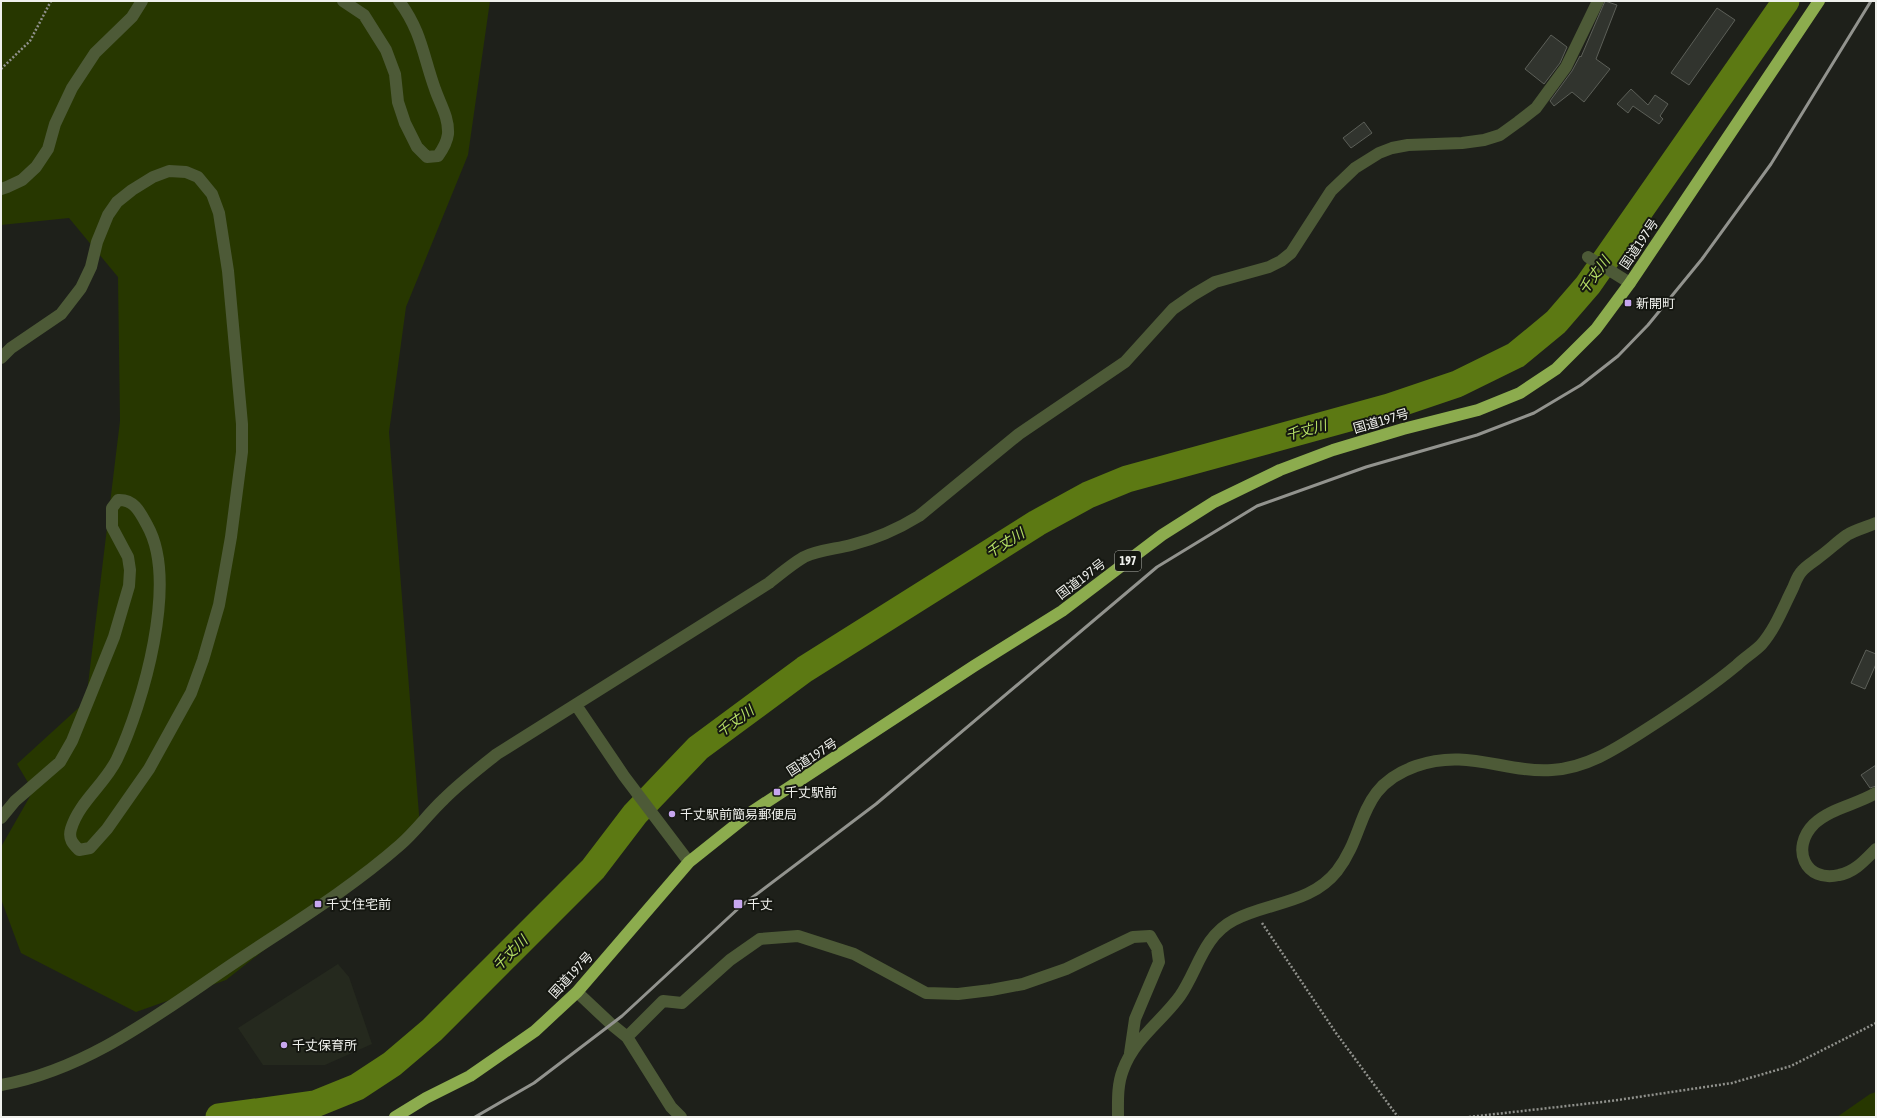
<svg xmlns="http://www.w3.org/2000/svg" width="1877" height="1118" font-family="'Asap Condensed','Noto Sans JP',sans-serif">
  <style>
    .built { fill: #25291e }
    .green { fill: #273700 }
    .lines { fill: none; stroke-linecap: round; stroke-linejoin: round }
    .river { stroke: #5c7913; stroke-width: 27 }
    .building { fill: #31342e; stroke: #5c5f58 }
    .path { stroke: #90918c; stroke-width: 2.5; stroke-dasharray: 2 2; stroke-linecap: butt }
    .minor { stroke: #4d5a37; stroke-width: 12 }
    .highway { stroke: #8cac4e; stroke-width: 12 }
    .rail { stroke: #92938e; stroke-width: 3 }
    .poi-dot { fill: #c7a6ef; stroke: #151711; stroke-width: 1.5 }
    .labels { text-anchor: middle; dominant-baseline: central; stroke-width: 4; stroke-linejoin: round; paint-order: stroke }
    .shield { fill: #151711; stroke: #aeafaa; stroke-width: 1 }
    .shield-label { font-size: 12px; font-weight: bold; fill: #eff0ec }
    .street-label { font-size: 13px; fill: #eff0ec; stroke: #151711 }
    .poi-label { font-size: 13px; fill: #eff0ec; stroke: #151711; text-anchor: start }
    .water-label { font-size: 14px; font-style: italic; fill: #b7e066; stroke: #151711 }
  </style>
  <rect width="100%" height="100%" fill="#1e201a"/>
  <path class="built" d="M338,964l11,13 23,67 -47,21h-62l-25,-37z"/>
  <path class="green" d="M1,1h489l-22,154 -62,152 -17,125 31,395 -194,153 -90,32 -115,-59 -20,-54v-52l32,-56 -16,-27 69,-63 34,-280 -2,-144 -49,-59 -68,7z
    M1876,1092v25h-39l33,-23z"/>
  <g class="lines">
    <path class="river" d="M219,1117l96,-13 42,-17 35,-23 40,-34 161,-161 42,-55 63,-66 107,-79 232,-146 51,-28 39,-16 262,-72 68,-23 59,-29 40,-33 32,-37 198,-284"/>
  </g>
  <path class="building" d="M1605,1l12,4 -21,54 14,10 -26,33 -12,-10 -18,14 -4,-5 22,-30 8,-15 1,1z
    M1717,8l18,12 -46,65 -18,-12z
    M1551,35l16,12 -7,16 -16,21 -19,-15z
    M1631,89l17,16 7,-10 13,9 -8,12 3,3 -4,5 -26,-18 -5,7 -11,-9z
    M1364,122l8,11 -21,15 -8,-10z
    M1866,650l10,4v10l-11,25 -14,-6z
    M1876,765v21l-6,2 -9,-13z"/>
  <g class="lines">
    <path class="path" d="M1,69l29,-28 21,-40
      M1262,923l74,110 62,84
      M1469,1117l142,-16 121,-18 59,-17 85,-43"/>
    <path class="minor" d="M343,1l21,14 22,35 9,24 3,28 7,21 12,24 10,10 11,-1c5,-7 9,-14 10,-22 1,-17 -8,-30 -13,-45 -12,-33 -13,-57 -36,-88
      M1,189l6,-2 15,-7 14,-13 12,-18 7,-25 17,-36 23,-35 37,-36 10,-16
      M1588,257l42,26
      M1,358l10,-10 50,-34 20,-26 10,-21 6,-25 11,-27 9,-13 15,-12 21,-13 16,-6 17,1 12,5 14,17 7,19 9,58 14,153v28l-11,85 -12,68 -16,55 -12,33 -42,76 -42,60 -17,19 -11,2c-6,-6 -11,-11 -8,-21 8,-27 34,-45 46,-70 26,-55 62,-178 30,-234 -7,-13 -13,-26 -29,-25l-6,8v19l16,30 2,13 -1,16 -15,51 -42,104 -12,21 -45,39 -14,17
      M576,705l48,71 65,86
      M1876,793c-20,12 -45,15 -62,31 -24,24 -9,59 25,51 16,-3 26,-15 37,-26
      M577,992l34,32 16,13 44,70 10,10
      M627,1037l36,-36 19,2 48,-43 30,-21 38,-3 56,18 72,39 32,1 33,-4 32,-6 43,-15 67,-32 17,-1 7,12 2,14 -24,57 -5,34
      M1,1085c90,-16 164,-76 239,-126 54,-36 111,-71 160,-114 16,-14 28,-31 44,-46 16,-16 34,-30 53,-45l272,-171c11,-9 23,-19 35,-26 14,-7 32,-8 47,-12 24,-6 47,-16 68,-29l100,-82 106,-72 48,-53 20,-14 22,-13 54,-15 12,-6 10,-8 40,-62 24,-23 24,-15 13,-5 16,-3 54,-2 22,-3 16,-5 18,-13 18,-14 30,-41 32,-66
      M1118,1117c0,-15 -1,-32 5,-47 11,-31 39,-49 57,-74 18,-26 23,-60 54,-76 34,-18 77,-16 103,-49 31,-40 19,-84 79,-105 51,-18 88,7 136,4 34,-2 62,-20 90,-38 33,-21 65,-42 95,-67 7,-7 17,-13 24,-20 14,-16 22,-37 31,-55 3,-6 5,-14 10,-19 4,-5 11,-9 16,-13 10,-7 19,-16 29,-23 8,-5 20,-8 29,-12"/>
    <path class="highway" d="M395,1117l31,-19 44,-22 65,-45 42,-39 112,-130 64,-51 221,-145 88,-55 100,-76 52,-33 66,-32 53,-20 70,-21 75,-19 42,-17 36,-24 40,-40 34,-46 189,-282"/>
    <path class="rail" d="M475,1117l59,-34 88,-67 119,-110 135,-102 281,-237 100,-61 109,-39 111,-32 57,-22 47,-28 37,-29 30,-31 54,-66 69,-95 100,-163"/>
  </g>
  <g class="poi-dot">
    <rect x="1624" y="299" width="8" height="8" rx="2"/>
    <rect x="773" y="788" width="8" height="8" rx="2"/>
    <circle cx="672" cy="814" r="4"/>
    <rect x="314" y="900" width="8" height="8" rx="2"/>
    <rect x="733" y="899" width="10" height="10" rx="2"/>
    <circle cx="284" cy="1045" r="4"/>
  </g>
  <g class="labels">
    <rect class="shield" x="1115" y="551" width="26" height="20" rx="3"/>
    <g class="shield-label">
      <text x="1128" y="561">197</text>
    </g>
    <g class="street-label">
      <text transform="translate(1639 244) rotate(-56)">国道197号</text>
      <text transform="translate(1381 421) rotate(-16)">国道197号</text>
      <text transform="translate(1081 579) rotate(-37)">国道197号</text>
      <text transform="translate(812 757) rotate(-33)">国道197号</text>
      <text transform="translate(571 975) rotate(-47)">国道197号</text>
    </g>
    <g class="poi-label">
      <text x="1636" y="303">新開町</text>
      <text x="785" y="792">千丈駅前</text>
      <text x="680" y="814">千丈駅前簡易郵便局</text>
      <text x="326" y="904">千丈住宅前</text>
      <text x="747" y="904">千丈</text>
      <text x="292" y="1045">千丈保育所</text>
    </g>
    <g class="water-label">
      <text transform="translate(1594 275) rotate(-54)">千丈川</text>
      <text transform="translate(1306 430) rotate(-15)">千丈川</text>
      <text transform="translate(1005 543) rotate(-32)">千丈川</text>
      <text transform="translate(735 721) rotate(-36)">千丈川</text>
      <text transform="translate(510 953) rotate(-45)">千丈川</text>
    </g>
  </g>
  <rect width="1877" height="1118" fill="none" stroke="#eff0ec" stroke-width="4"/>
</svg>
